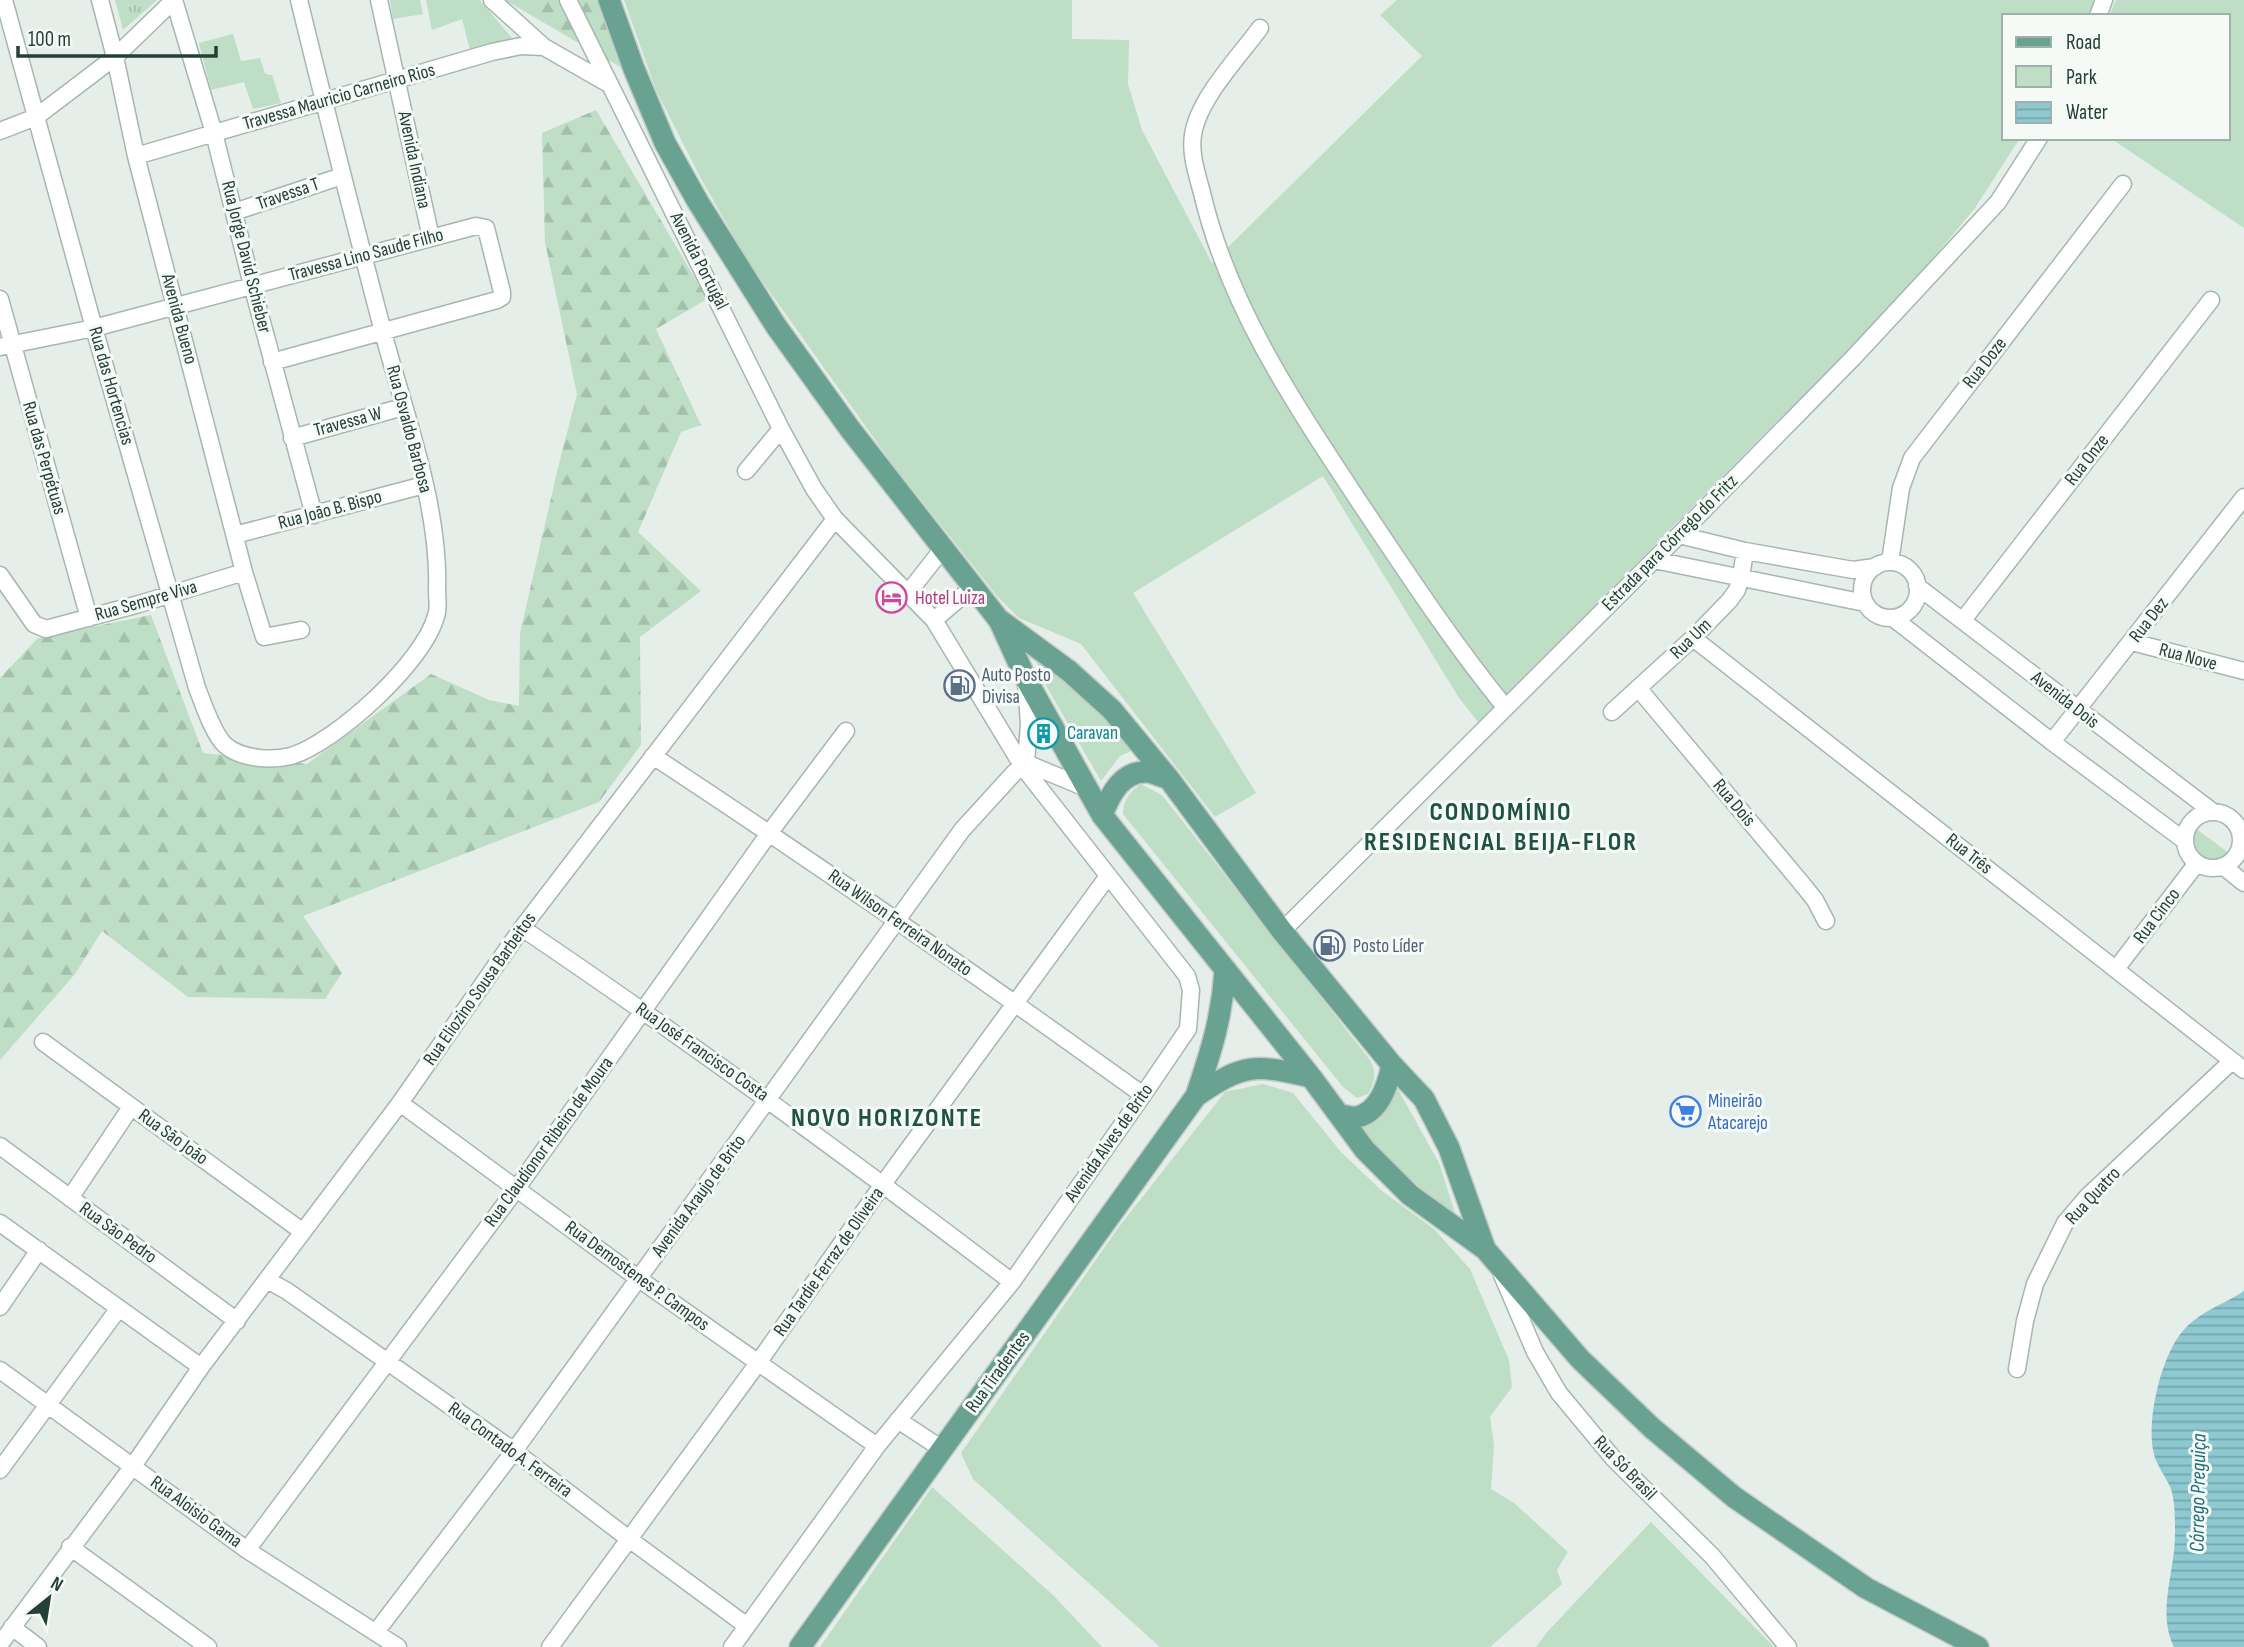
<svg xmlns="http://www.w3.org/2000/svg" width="2244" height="1647" font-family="'Sofia Sans Condensed',sans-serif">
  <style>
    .green { fill: #bedec6 }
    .forest { fill: url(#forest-firs) }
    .park { fill: url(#park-tufts) }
    .water { fill: url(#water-rules) }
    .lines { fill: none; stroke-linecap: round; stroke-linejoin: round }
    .street-casing { stroke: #a7b6b0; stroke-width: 19 }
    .primary-casing { stroke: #c2cac7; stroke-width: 24 }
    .street { stroke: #fff; stroke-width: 16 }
    .primary { stroke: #6aa292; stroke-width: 21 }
    .labels { text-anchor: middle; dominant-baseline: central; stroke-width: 6; stroke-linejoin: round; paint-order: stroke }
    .street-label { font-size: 19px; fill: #244037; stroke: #f5faf7 }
    .hotel-label { font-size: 19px; fill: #b23c85; stroke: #f5faf7; text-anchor: start }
    .service-label { font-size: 19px; fill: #4e5e75; stroke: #f5faf7; text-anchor: start }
    .culture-label { font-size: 19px; fill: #0d838f; stroke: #f5faf7; text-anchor: start }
    .shop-label { font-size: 19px; fill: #366cbe; stroke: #f5faf7; text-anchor: start }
    .water-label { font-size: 21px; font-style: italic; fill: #1e6f7b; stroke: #f5faf7 }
    .district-label { font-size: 26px; font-weight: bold; letter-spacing: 2px; fill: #205244; stroke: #f5faf7 }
  </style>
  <defs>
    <pattern id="forest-firs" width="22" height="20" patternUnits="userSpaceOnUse" patternTransform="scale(1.75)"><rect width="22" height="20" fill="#bedec6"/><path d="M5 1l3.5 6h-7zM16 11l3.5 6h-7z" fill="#a3c0ab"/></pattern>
    <pattern id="park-tufts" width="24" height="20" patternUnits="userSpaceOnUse" patternTransform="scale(1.75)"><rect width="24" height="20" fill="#bedec6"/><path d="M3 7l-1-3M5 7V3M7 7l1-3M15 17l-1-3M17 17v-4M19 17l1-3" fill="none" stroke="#a3c0ab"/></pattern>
    <pattern id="water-rules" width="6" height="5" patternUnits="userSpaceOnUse" patternTransform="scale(1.75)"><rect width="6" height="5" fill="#8ec9d1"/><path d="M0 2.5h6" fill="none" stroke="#74a5aa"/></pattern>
  </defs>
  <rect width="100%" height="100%" fill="#e5eee9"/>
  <path class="green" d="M390,0h30l3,14 -30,5z
    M426,0h54l37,44 -47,6 -8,-31 -30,11z
    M624,0h448v39l57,1 -1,44 14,46 70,133 210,-207 -42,-41 17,-15h698l-7,16h-84v122h16l-45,70 -70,84 -426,431 -20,-25 -136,-222 -190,117 123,200 -41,24 -134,-173 -62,-26 -22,-22 -106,-134 -143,-201 -48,-84 -44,-87z
    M2116,0h128v228l-134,-90h118v-122h-119z
    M233,34l8,27 19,-3 5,16 7,1 9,28 -28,6 -9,-27 -33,8 -12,-47z
    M1033,652l70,57 33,40 -16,7 -19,25 -57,-99z
    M1141,784l21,11 208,265c7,13 5,20 -2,34l-11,4 -14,-11 -220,-273c0,-14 7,-22 18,-30z
    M2195,828l34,25c-19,15 -42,-2 -34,-25z
    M1263,1084l30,9 48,59 41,39 52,38 36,40 39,91 3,27 -22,30 4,28 -3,44 23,14 54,49 -11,18 5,14 -72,63h-330l-187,-168 -12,-26 157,-225 107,-136z
    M1395,1084l44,79 17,53c-35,-26 -66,-54 -95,-87l26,-19z
    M932,1487l121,108 49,52h-282z
    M1651,1522l123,125h-238l12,-16z"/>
  <path class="forest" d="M505,0h53l24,45z
    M574,0h24l26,69 -23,-13z
    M596,110l111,189 -51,30 45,96 -20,7 -43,100 63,59 -61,46 1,108 -42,57 -296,114 39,57 -17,26 -137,-2 -86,-66 -27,43 -75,86v-382l38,-40 113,-23 52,138 104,11 124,-90 58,26 30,6 1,-73 37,-161 20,-78 -32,-152 -3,-109z"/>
  <path class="park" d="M115,0h42l-34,30z"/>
  <path class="water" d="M2244,1291v356h-70c-18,-37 2,-76 1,-116 0,-13 0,-29 -4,-42 -5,-13 -16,-25 -18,-39 -6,-32 8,-93 29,-118 16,-20 41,-27 62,-41z"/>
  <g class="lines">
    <defs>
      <path id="street" d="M4,0l90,328 103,360c6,15 16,46 28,57 16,14 46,16 66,11 44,-13 133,-94 145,-140 3,-7 1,-18 1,-26 3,-80 -30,-170 -51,-247 -30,-114 -59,-228 -87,-343
        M100,0l15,57 21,99 108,416 20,65 37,-7
        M174,0l40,133 38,152 62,230
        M379,0l52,238
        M492,0l52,47 63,36
        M568,0l213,429 33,60 21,30 99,101 89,147 164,209 4,14 -3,39 -45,66 -131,187 -135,164 -145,201
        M2098,16l6,-16
        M1260,28c-21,29 -62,71 -67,107 -3,19 4,39 9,58 27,115 94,213 158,310 47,70 92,139 145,204
        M0,131l36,-14 79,-60 59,-57
        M136,156l356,-104 29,-6 23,1
        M234,212l108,-36
        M0,299l89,319
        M0,347l94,-19 382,-102 10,2 16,64v5l-5,3 -225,62
        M292,438l111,-31
        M746,471l35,-42
        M235,535l189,-50
        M1679,535l66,16 108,19 22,-3
        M1654,560l211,43
        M1890,562l11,-74 11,-30 211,-274
        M1862 590a28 28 0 1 1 56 0a28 28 0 1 1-56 0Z
        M0,575l34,49 12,5 93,-25 105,-32
        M1917,586l296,226
        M908,593l36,-46
        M1893,618l159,124 133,99
        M934,620l40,-34
        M1963,620l248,-320
        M1693,638l551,432
        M2132,642l112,29
        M1638,688l165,197 12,15 11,21
        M1612,712l81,-74 36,-37 8,-11 4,-13 4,-26
        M2052,742l192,-245
        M653,756c166,109 329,223 490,339
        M1026,763l60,25
        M2185 840a28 28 0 1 1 56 0a28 28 0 1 1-56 0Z
        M2223,866l21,17
        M522,928c167,113 330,232 490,354
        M1282,931l397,-396 174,-177 145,-156 41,-64
        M2116,969l81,-106
        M43,1042l260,190
        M400,1103l239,176 238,167
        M0,1146l237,175
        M70,1198l61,-91
        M0,1223l201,144
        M1502,1275l33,77 24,41 54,65 99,98 76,91
        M267,1280l20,11 227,160 115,88 118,87
        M0,1307l39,-57
        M2017,1369l8,-48 10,-37 30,-61 23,-27 144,-135
        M0,1370l247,180 151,97
        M898,1420l44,29
        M0,1470l119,-162
        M70,1547l138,100
        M247,1550l270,-362 253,-356 76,-101
        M12,1627l26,20
        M376,1632l138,-181 448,-621 52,-57 12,-10 3,-39 -3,-41
        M0,1644l133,-178 68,-99 199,-264 122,-175 313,-409
        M550,1647l208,-284 125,-179 225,-308"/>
      <path id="primary" d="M609,0l25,69 31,74 33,59 78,124 74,103 149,191 27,59 76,136 209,262 54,73 45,45 75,54 95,110 72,69 82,69 132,91 112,59
        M1001,621l68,50 43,39 57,69 113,152 110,134 32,34 25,49 36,101
        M1102,815c8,-20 20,-45 46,-43 7,1 15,5 21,7
        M1196,1096c48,-33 59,-32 115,-19
        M1339,1115c5,0 13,3 18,2 23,-5 31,-33 35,-52
        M800,1647l396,-551c15,-44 26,-79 29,-125"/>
    </defs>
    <use href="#street" class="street-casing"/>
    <use href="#primary" class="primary-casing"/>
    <use href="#street" class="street"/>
    <use href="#primary" class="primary"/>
  </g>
  <defs>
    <symbol id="hotel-ring" viewBox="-11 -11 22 22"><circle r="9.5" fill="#f5faf7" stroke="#d1479c" stroke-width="1.5"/><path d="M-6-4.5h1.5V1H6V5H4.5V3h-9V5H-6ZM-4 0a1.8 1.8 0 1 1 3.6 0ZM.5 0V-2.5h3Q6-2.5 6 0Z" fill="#d1479c"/></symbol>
    <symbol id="fuel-ring" viewBox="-11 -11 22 22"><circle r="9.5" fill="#f5faf7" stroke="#5c6f8a" stroke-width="1.5"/><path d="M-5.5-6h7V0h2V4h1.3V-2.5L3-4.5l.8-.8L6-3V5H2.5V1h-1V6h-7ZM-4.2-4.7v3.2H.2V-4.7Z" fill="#5c6f8a"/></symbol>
    <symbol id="building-ring" viewBox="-11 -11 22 22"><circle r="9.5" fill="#f5faf7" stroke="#0f9aa8" stroke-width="1.5"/><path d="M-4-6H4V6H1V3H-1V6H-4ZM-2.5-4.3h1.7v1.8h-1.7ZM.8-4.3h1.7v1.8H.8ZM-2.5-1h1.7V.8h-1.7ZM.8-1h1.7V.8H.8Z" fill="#0f9aa8"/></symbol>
    <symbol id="supermarket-ring" viewBox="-11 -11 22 22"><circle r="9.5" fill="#f5faf7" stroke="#3f7fe0" stroke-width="1.5"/><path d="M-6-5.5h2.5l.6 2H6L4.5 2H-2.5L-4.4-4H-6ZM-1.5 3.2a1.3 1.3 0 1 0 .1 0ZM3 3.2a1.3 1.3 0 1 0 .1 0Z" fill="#3f7fe0"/></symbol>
  </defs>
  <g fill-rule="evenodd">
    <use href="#hotel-ring" x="874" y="580" width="35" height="35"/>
    <use href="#fuel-ring" x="942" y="668" width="35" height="35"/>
    <use href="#building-ring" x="1026" y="716" width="35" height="35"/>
    <use href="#fuel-ring" x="1312" y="928" width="35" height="35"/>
    <use href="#supermarket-ring" x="1668" y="1094" width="35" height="35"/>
  </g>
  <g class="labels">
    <g class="street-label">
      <text transform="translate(339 97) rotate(-16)">Travessa Mauricio Carneiro Rios</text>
      <text transform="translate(414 160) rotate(78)">Avenida Indiana</text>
      <text transform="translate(288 194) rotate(-19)">Travessa T</text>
      <text transform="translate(366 255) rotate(-15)">Travessa Lino Saude Filho</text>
      <text transform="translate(246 257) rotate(76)">Rua Jorge David Schieber</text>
      <text transform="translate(699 261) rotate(63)">Avenida Portugal</text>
      <text transform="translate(179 319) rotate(75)">Avenida Bueno</text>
      <text transform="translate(1985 363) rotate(-52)">Rua Doze</text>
      <text transform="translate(111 386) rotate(74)">Rua das Hortencias</text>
      <text transform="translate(348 422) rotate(-15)">Travessa W</text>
      <text transform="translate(409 429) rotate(75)">Rua Osvaldo Barbosa</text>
      <text transform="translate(44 458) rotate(74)">Rua das Perpétuas</text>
      <text transform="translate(2087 460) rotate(-52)">Rua Onze</text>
      <text transform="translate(330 510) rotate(-15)">Rua João B. Bispo</text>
      <text transform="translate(1670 543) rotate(-45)">Estrada para Córrego do Fritz</text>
      <text transform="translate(146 601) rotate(-16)">Rua Sempre Viva</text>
      <text transform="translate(2149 620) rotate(-52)">Rua Dez</text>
      <text transform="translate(1691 639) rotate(-44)">Rua Um</text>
      <text transform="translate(2188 657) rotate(15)">Rua Nove</text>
      <text transform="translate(2065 700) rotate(38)">Avenida Dois</text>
      <text transform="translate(1734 803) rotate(50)">Rua Dois</text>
      <text transform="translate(1969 854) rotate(38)">Rua Três</text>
      <text transform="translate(2157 916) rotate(-53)">Rua Cinco</text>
      <text transform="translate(900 923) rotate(35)">Rua Wilson Ferreira Nonato</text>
      <text transform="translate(480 989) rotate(-55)">Rua Eliozino Sousa Barbeitos</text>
      <text transform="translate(702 1052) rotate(35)">Rua José Francisco Costa</text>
      <text transform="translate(173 1137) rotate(36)">Rua São João</text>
      <text transform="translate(549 1142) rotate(-54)">Rua Claudionor Ribeiro de Moura</text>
      <text transform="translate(1109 1143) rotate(-55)">Avenida Alves de Brito</text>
      <text transform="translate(699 1196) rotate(-54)">Avenida Araujo de Brito</text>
      <text transform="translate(2093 1196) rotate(-47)">Rua Quatro</text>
      <text transform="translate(118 1233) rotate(36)">Rua São Pedro</text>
      <text transform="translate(829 1262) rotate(-55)">Rua Tardie Ferraz de Oliveira</text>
      <text transform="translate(637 1276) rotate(36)">Rua Demostenes P. Campos</text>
      <text transform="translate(998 1372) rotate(-54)">Rua Tiradentes</text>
      <text transform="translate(510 1450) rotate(36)">Rua Contado A. Ferreira</text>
      <text transform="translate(1625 1468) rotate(46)">Rua Só Brasil</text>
      <text transform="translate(196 1512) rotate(36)">Rua Aloisio Gama</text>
    </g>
    <g class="hotel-label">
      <text x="915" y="598">Hotel Luiza</text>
    </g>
    <g class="service-label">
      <text x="982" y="675">Auto Posto<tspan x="982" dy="22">Divisa</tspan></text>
      <text x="1353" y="946">Posto Líder</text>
    </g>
    <g class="culture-label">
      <text x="1067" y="733">Caravan</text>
    </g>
    <g class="shop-label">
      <text x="1708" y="1101">Mineirão<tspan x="1708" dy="22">Atacarejo</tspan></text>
    </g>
    <g class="water-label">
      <text transform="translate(2198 1493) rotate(-89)">Córrego Preguiça</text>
    </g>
    <g class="district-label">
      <text x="1501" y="812">CONDOMÍNIO<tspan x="1501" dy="30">RESIDENCIAL BEIJA-FLOR</tspan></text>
      <text x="887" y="1118">NOVO HORIZONTE</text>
    </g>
  </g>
  <rect x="2002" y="14" width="228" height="126" fill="#f5faf7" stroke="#a1b0aa" stroke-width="2"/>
  <rect x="2016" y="37" width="35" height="10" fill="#6aa292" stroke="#a1b0aa" stroke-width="2"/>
  <text x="2066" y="49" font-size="21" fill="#244037">Road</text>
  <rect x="2016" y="66" width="35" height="21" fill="#bedec6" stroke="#a1b0aa" stroke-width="2"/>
  <text x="2066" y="84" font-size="21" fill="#244037">Park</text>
  <rect x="2016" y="102" width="35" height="21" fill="url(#water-rules)" stroke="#a1b0aa" stroke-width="2"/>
  <text x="2066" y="119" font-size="21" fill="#244037">Water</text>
  <g transform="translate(49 1598) rotate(30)" stroke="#f5faf7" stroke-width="5" paint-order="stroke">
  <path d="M0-5L12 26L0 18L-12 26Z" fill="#244037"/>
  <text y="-10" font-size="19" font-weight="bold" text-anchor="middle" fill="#244037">N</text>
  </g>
  <path d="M18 46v10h198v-10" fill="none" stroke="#244037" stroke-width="3.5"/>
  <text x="28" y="46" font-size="21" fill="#244037" stroke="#f5faf7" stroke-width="5" paint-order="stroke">100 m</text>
</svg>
